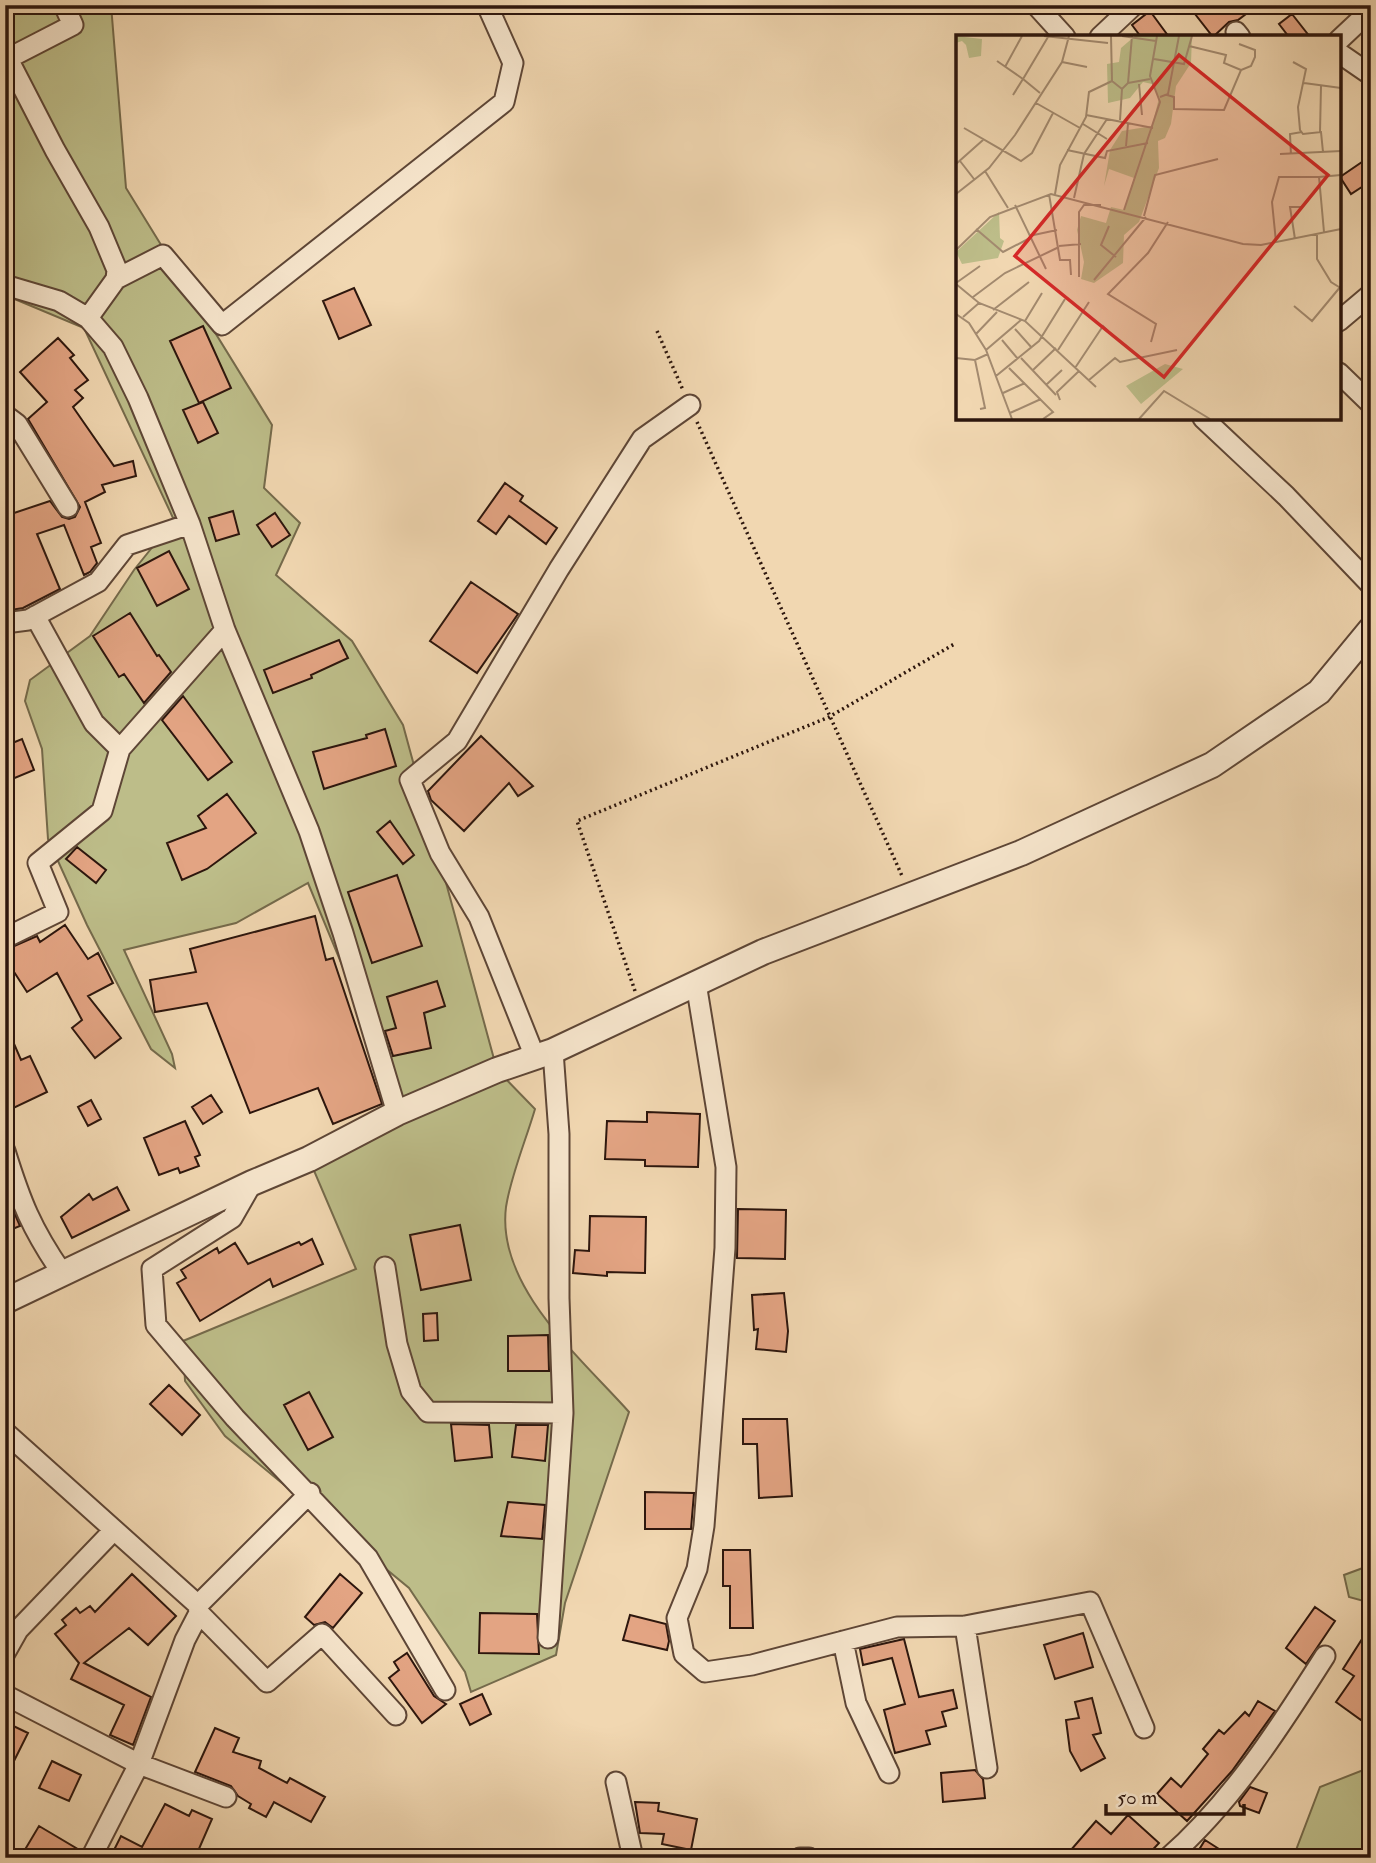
<svg xmlns="http://www.w3.org/2000/svg" width="1376" height="1863" font-family="'IM FELL Double Pica',serif">
  <style>
    .green { fill: #bdbd89; stroke: #756a4b; stroke-width: 2 }
    .building { fill: #e3a483; stroke: #2d160d; stroke-width: 2 }
    .lines { fill: none; stroke-linecap: round; stroke-linejoin: round }
    .minor-casing { stroke: #5e4636; stroke-width: 23 }
    .tertiary-casing { stroke: #5e4636; stroke-width: 28 }
    .path { stroke: #2d160d; stroke-width: 3.5; stroke-dasharray: 2 3.5; stroke-linecap: butt }
    .minor { stroke: #f6e5cc; stroke-width: 19 }
    .tertiary { stroke: #f6e5cc; stroke-width: 24 }
    .inset-road { fill: none; stroke: #a38a6f; stroke-width: 2 }
    .view { fill: #d62828; fill-opacity: 0.15; stroke: #d62828; stroke-width: 3.5 }
    .inset-edge { fill: none; stroke: #2d160d; stroke-width: 3.5 }
  </style>
  <rect width="100%" height="100%" fill="#f1d7b1"/>
  <filter id="stains"><feTurbulence type="fractalNoise" baseFrequency=".00286" numOctaves="4"/><feColorMatrix values="0 0 0 0 .2 0 0 0 0 .09 0 0 0 0 .02 0 0 0 .5 -.17"/></filter>
  <radialGradient id="worn" r=".72"><stop offset=".6" stop-color="#630" stop-opacity="0"/><stop offset="1" stop-color="#630" stop-opacity=".3"/></radialGradient>
  <path class="green" d="M5,5h106l15,183 146,237 -8,63 36,35 -24,52 76,66 51,84 94,345 38,39c-9,31 -24,66 -29,98 -10,80 75,151 123,205l-64,191 -9,52 -85,37 -6,-20 -56,-84 -184,-152 -40,-55 -2,-40 173,-72 -47,-110 87,-47 -15,-53 -73,-176 -72,40 -112,27 48,104 3,14 -24,-19 -64,-124 -39,-86 -6,-90 -17,-48 5,-21 60,-44 44,-66 40,-50 -90,-192 -79,-33z
    M1371,1565v38l-22,-6 -5,-22z
    M1371,1767v91h-78l27,-71z"/>
  <path class="building" d="M1188,5h70l-20,15 -9,2 -16,15z
    M1150,11l19,26h-28l-9,-12z
    M1292,14l18,23h-21l-10,-13z
    M1362,162l9,19 -20,13 -11,-17z
    M354,288l17,37 -32,14 -16,-38z
    M203,326l28,62 -32,15 -29,-62z
    M58,338l16,17 -4,3 18,22 -13,10 8,8 -10,9 41,59 19,-5 3,15 -34,9 3,7 -20,10 16,41 -10,4 6,16 -7,9 -6,3 -20,-50 -27,9 23,55 -37,19 -18,3v-95l45,-15 12,16 7,2 6,-2 5,-10 -52,-88 19,-17 -27,-30z
    M203,402l15,31 -20,10 -15,-33z
    M505,483l18,13 -3,5 37,27 -11,16 -37,-28 -13,18 -18,-13z
    M233,511l6,23 -23,7 -7,-23z
    M275,513l15,22 -18,12 -15,-22z
    M169,551l20,38 -32,17 -20,-38z
    M471,582l47,32 -41,59 -47,-32z
    M130,613l27,43 2,-1 12,17 -27,31 -20,-29 -5,3 -26,-41z
    M339,640l9,18 -37,17 1,3 -39,15 -9,-23z
    M183,696l49,66 -24,18 -46,-60z
    M385,729l11,37 -72,23 -11,-37 54,-14 -1,-3z
    M481,736l52,50 -15,10 -9,-13 -45,48 -33,-31 -3,-9z
    M22,739l12,31 -29,12v-36z
    M227,794l29,39 -49,36 -25,11 -15,-37 39,-15 -8,-12z
    M390,821l24,34 -11,9 -26,-32z
    M77,847l29,23 -10,13 -30,-24z
    M397,875l25,71 -50,17 -24,-71z
    M315,916l11,44 7,-2 49,146 -49,20 -15,-36 -68,25 -43,-110 -52,9 -5,-32 46,-8 -6,-23z
    M65,925l23,34 10,-6 15,30 -25,13 33,42 -26,20 -23,-30 10,-8 -25,-47 -30,19 -22,-34v-8l32,-14 3,6z
    M437,981l8,25 -21,7 7,35 -38,8 -8,-25 11,-3 -9,-31z
    M5,1023l16,37 9,-4 17,36 -42,20z
    M211,1095l11,17 -19,12 -11,-17z
    M91,1100l10,19 -13,7 -10,-19z
    M647,1112l53,2 -2,53 -53,-1v-6l-40,-1 2,-38 40,1z
    M185,1121l15,34 -5,2 4,9 -19,7 -2,-5 -19,7 -15,-37z
    M117,1187l12,23 -57,28 -11,-21 28,-23 4,6z
    M5,1191l15,35 -15,6z
    M738,1209l48,1 -1,49 -48,-1z
    M590,1216l56,1 -1,56 -38,-1v4l-34,-3 2,-23 14,1z
    M460,1225l11,55 -50,10 -11,-55z
    M312,1239l11,25 -50,23 -3,-8 -70,42 -23,-38 9,-5 -5,-8 36,-22 2,5 16,-10 13,21 51,-22 2,3z
    M784,1293l4,38 -2,21 -30,-3 2,-20 -4,1 -2,-35z
    M437,1313l1,27 -14,1 -1,-27z
    M548,1335l1,36h-41v-35z
    M169,1385l31,30 -18,20 -32,-31z
    M309,1392l24,45 -25,13 -24,-45z
    M743,1419h44l5,77 -33,2 -2,-54h-14z
    M451,1424l38,1 3,32 -37,4z
    M516,1425h32l-3,36 -33,-4z
    M645,1492l49,1 -3,36h-46z
    M508,1502l37,3 -3,34 -41,-3z
    M723,1550h27l3,78h-23v-42h-7z
    M132,1574l44,42 -28,29 -19,-17 -45,35 67,34 -18,48 -23,-10 14,-30 -53,-26 8,-16 -24,-29 11,-9 -4,-5 14,-12 4,5 10,-7 5,6z
    M340,1574l22,19 -29,35 -8,-6 -11,3 -9,-8z
    M1315,1607l20,14 -29,43 -20,-16z
    M480,1613l57,1 2,40 -60,-1z
    M630,1615l36,9 3,17 -2,9 -44,-10z
    M1371,1625v81l-10,14 -25,-18 18,-26 -11,-7z
    M1083,1633l10,34 -38,12 -11,-34z
    M904,1639l15,58 34,-7 4,18 -15,4 4,14 -20,5 4,13 -35,9 -11,-43 21,-6 -13,-46 -29,7 -3,-16z
    M407,1653l27,43 12,8 -24,19 -33,-45 10,-8 -5,-8z
    M482,1694l9,20 -21,11 -10,-21z
    M1092,1698l9,35 -8,2 12,23 -24,13 -11,-20 -4,-31 13,-2 -4,-16z
    M1258,1701l17,10 -43,60 -45,50 -30,-27 14,-16 10,9 27,-33 -5,-5 16,-19 5,4 21,-22 4,4z
    M5,1722l23,11 -23,46z
    M215,1728l24,10 -6,14 28,9 -2,7 28,15 3,-5 35,19 -14,25 -37,-20 -8,15 -17,-9 2,-4 -13,-8 -7,-10 -36,-14z
    M52,1761l29,14 -12,26 -30,-13z
    M975,1770l8,9 2,19 -42,4 -2,-29z
    M1250,1787l17,6 -8,20 -19,-7 -1,-4z
    M635,1802l24,1 -1,8 39,8 -6,31 -29,-6 2,-10 -24,-1z
    M165,1804l24,12 3,-6 20,9 -17,39h-85l11,-22 21,11z
    M1128,1815l31,28 -14,15h-81l32,-37 15,13z
    M39,1826l42,25 -2,7h-59z
    M1205,1840l28,18h-39z"/>
  <g class="lines">
    <defs>
      <path id="minor" d="M1036,5l29,32
        M1236,32l4,5
        M1100,37l34,-32
        M1339,40l32,-30
        M5,53l50,97 44,77 18,43 -1,9 -28,39
        M1339,53l32,22
        M5,60l68,-35 -9,-20
        M116,279l47,-24 59,70 282,-223 9,-39 -26,-58
        M5,285l54,16 29,17 25,29 25,51 52,126 35,106 84,201 34,102 54,180
        M1339,321l32,-27
        M1339,373l32,31
        M5,415l12,9 51,83
        M1203,418l83,78 85,89
        M35,616l59,107 26,26
        M5,623l23,-3 70,-38 29,-37 63,-21
        M5,938l53,-26 -20,-49 64,-52 18,-62 105,-119
        M696,983l30,184 -1,81 -21,278 -7,43 -20,49 7,36 21,18 47,-7 145,-38 68,-1 125,-24 54,126
        M535,1057l-56,-140 -39,-64 -30,-73 47,-39 102,-172 83,-130 48,-34
        M5,1151c16,51 26,77 57,122
        M252,1183l-20,35 -80,51 4,56 79,93 133,140 77,132
        M385,1267l12,77 14,47 17,21 135,1
        M5,1432l193,173 1,8 68,69 55,-48 74,81
        M198,1605l112,-112
        M965,1626l22,142
        M548,1638l15,-225 -4,-115v-164l-6,-83
        M843,1641l13,62 33,70
        M5,1653l13,-23 96,-100
        M5,1695l134,69 87,33
        M616,1782l17,76
        M91,1858l48,-94 46,-124 14,-27
        M800,1858h9
        M1168,1858c64,-56 112,-131 157,-202"/>
      <path id="tertiary" d="M5,1301l247,-118 57,-24 88,-46 100,-43 56,-19 210,-99 258,-99 191,-88 107,-73 52,-63"/>
    </defs>
    <use href="#minor" class="minor-casing"/>
    <use href="#tertiary" class="tertiary-casing"/>
    <path class="path" d="M657,331l26,59
      M697,422l206,456
      M635,991l-58,-170 252,-104 127,-74"/>
    <use href="#minor" class="minor"/>
    <use href="#tertiary" class="tertiary"/>
  </g>
  <g transform="translate(956 35)">
    <rect width="385" height="385" fill="#f1d7b1"/>
    <path d="M0,1l26,3 -1,17 -12,2 -3,-13 -4,-4 -6,2zM179,1h57l-1,27 -15,23 -5,38 -6,14 -7,3 1,27 -20,54 -15,13 -1,28 -29,20 -13,-4 3,-17 -7,-32 4,-14 25,7 5,-16 13,3 10,-32 -25,-9 -5,17 6,-36 12,-19 30,-5 7,-28 -7,-14 -9,-2 -13,16 -22,5 -1,-39 12,-2 2,-14zM43,177l1,26 4,3 -6,17 -36,6 -6,-12zM209,329l18,5 -42,35 -15,-18z" fill="#bdbd89"/>
    <path class="inset-road" d="M88,1l64,7M155,1l1,45 10,8 6,-6 4,-47M166,1l34,5M233,11l37,9 -2,8 17,7M198,24l30,5 8,-28M41,26l26,18 25,-42M106,27l25,5M337,27l13,7 -8,38 2,23 3,4 18,-2 2,20M49,32l17,-31M172,48l22,-4M348,48l37,5M183,49l3,31M57,60l10,-16 17,14M211,60l7,2v12l50,1 17,-40 10,-4 4,-9v-7l-16,-6M204,62l8,-3 11,-58M80,68l44,25M130,80l67,13M164,85l2,-31M127,89l24,15M8,93l57,33 11,-8 21,-40M364,97l1,-46M170,111l2,-22M111,115l38,8 2,-7 41,-8M324,119l61,-3M335,120l-1,-21 12,-2M4,126l14,18M0,129l27,-24M29,136l23,37M363,142l22,-2M0,159l33,-26 26,-33 47,-73 7,-26M93,159l11,66h10l1,15M99,159l5,-29 26,-48 3,-25 23,-11M118,163l10,-44 23,-35M59,170l31,64M168,175l36,-108 -10,-26 7,-40M188,181l11,-41 63,-16M153,191l-8,19 15,12M20,194l27,23 27,-14M361,199v25l14,23 8,5M73,201l28,-6M339,204l-5,-32h13M320,207l-4,-40 7,-25h40l5,55M103,211l22,-2M0,215l34,-33 61,-23 192,50 18,1 80,-16M123,242v-65l5,-7h17M138,245l52,-63M0,248l24,-17M0,249l23,19 46,18 71,66M17,262l32,-24 54,-26M338,271l18,15 29,-35M37,275l36,-28M0,279l13,9 17,27 26,69M7,282l16,-14M69,286l17,-28M59,294l17,19M20,299l21,-22M46,305l16,19M195,307l5,-18 -48,-30 40,-41 20,-31M30,315l35,-30M102,315l31,-48M0,323l19,2 13,-6M65,323l35,37M19,325l10,48 -5,1M53,333l44,44 -10,7M119,333l28,-42 5,5M77,335l23,-22M40,341l43,-35 26,-42M133,345l26,-22 5,4 57,-12M90,350l16,-15M47,358l22,-10M104,365l-3,-8 22,-21M54,378l31,-14M183,384l25,-28 46,28"/>
    <path class="view" d="M223,20l149,120 -164,202 -149,-121z"/>
    <rect width="385" height="385" class="inset-edge"/>
  </g>
  <rect width="1376" height="1863" fill="none" stroke="#f1d7b1" stroke-width="28"/>
  <rect x="7" y="7" width="1362" height="1849" fill="none" stroke="#2d160d" stroke-width="3.5"/>
  <rect x="14" y="14" width="1348" height="1835" fill="none" stroke="#2d160d" stroke-width="2"/>
  <path d="M1106 1804v10h138v-10" fill="none" stroke="#2d160d" stroke-width="3.5"/>
  <text x="1117" y="1804" font-size="21" fill="#2d160d" stroke="#f6e5cc" stroke-width="5" paint-order="stroke">50 m</text>
  <rect width="100%" height="100%" filter="url(#stains)"/>
  <rect width="100%" height="100%" fill="url(#worn)"/>
</svg>
